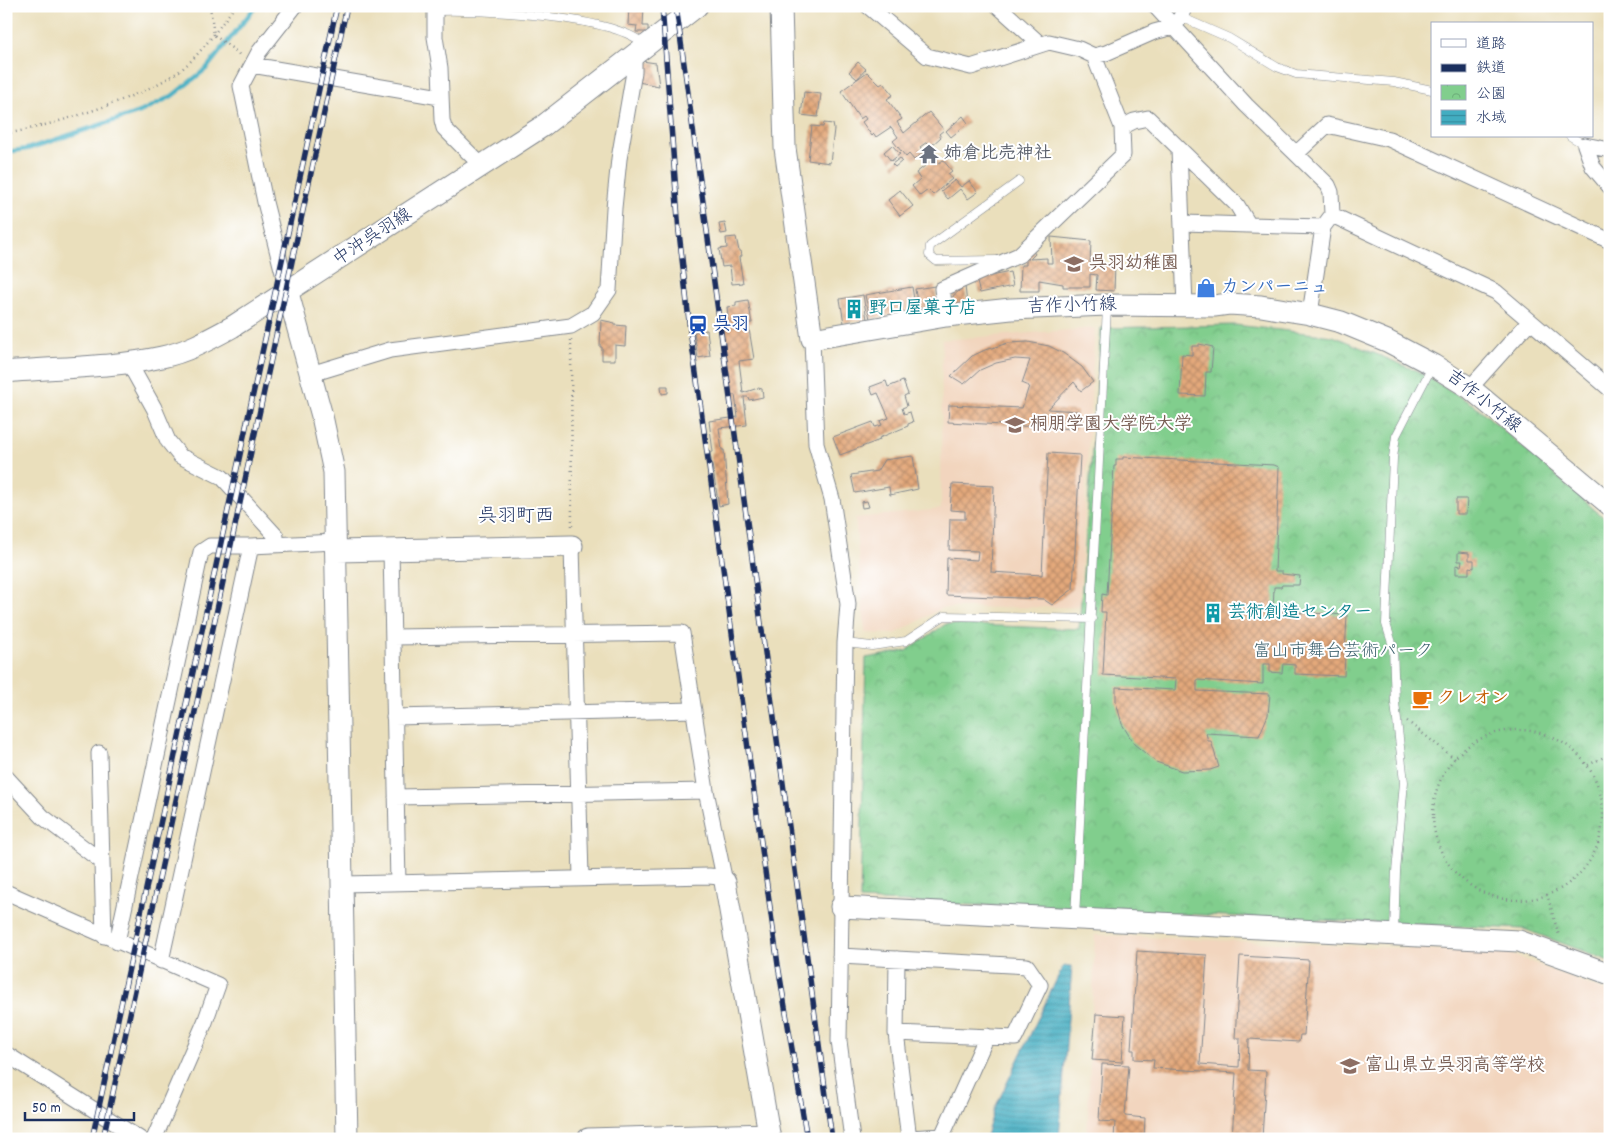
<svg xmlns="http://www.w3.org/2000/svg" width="1616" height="1145" font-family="Dekko,'Klee One',sans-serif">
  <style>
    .built { fill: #f2d5be }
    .park { fill: url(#park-crowns); stroke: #4e7e76 }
    .water { fill: url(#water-rules); stroke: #2e6e90 }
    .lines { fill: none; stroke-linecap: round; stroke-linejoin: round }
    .stream { stroke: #42adc1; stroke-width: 4.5 }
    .building { fill: url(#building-cross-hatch) }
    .lane-casing { stroke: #82878d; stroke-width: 9 }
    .street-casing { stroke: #82878d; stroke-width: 17 }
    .secondary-casing { stroke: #82878d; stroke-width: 23 }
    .path { stroke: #82878d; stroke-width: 2.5; stroke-dasharray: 1 4; stroke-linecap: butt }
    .lane { stroke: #fff; stroke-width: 8 }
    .street { stroke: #fff; stroke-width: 15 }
    .secondary { stroke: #fff; stroke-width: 21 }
    .rail-casing { stroke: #1b2f5e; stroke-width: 5.5 }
    .rail { stroke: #fff; stroke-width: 4; stroke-dasharray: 11; stroke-linecap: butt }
    .labels { text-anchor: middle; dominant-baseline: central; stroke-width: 4; stroke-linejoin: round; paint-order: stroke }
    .worship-label { font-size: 18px; font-weight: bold; fill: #5b616d; stroke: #fff; text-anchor: start }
    .street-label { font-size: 18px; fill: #1b2f5e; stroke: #fff }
    .education-label { font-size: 18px; font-weight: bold; fill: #785e54; stroke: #fff; text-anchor: start }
    .shop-label { font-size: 18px; font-weight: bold; fill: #366cbe; stroke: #fff; text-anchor: start }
    .culture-label { font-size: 18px; font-weight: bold; fill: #0d838f; stroke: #fff; text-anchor: start }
    .transit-label { font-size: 18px; font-weight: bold; fill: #164399; stroke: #fff; text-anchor: start }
    .park-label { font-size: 18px; fill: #3a5f6c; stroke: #fff }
    .food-label { font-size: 18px; font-weight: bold; fill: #c56008; stroke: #fff; text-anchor: start }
    .neighbourhood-label { font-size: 19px; fill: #1b2f5e; stroke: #fff }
  </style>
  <defs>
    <pattern id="park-crowns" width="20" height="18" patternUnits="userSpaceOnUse" patternTransform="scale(1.25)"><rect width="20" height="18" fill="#81ce8d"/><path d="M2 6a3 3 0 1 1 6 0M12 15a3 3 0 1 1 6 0" fill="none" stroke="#6fb17c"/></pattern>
    <pattern id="water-rules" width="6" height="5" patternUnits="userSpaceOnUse" patternTransform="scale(1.25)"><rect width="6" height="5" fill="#42adc1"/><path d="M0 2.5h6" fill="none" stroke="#368da0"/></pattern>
    <pattern id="building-cross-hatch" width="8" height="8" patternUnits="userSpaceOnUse" patternTransform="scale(1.25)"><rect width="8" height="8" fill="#e4a97b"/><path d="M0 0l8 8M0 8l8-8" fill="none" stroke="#b88a68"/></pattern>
  </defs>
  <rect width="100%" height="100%" fill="#fff"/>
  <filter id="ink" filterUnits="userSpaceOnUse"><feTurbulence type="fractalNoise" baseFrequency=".02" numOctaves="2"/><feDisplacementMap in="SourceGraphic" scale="10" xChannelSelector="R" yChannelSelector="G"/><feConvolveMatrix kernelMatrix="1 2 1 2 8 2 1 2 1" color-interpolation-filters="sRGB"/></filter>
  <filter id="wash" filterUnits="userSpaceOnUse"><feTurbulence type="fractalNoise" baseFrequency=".0096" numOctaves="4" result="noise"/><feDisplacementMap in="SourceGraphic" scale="20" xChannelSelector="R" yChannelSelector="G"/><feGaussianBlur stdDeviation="1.12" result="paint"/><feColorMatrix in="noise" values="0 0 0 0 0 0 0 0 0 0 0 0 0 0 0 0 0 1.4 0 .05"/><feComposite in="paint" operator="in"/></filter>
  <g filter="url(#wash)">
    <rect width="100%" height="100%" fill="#eadfbc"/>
    <path class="built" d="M1095,328l-16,279 -137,1 -47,26 -30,-1 -10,-115 86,-9 1,-169z
      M1095,935l413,18 102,40v146h-523z"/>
    <path class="park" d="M1235,325l98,11 84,35 60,36 133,116v438l-86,-32 -664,-29 6,-242 40,-7 40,-27 133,5 22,-301z"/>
    <path class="water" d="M1063,966h9l-13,173h-74l9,-29z"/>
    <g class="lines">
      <path class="stream" d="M6,152l21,-3 113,-37 32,-16 34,-27 50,-63"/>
    </g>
    <g id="blocks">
      <path class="building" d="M629,6h15l-1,20h5v6h-12l1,-6 -9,-1z
        M642,61l14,2 3,23 -21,-4z
        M858,62l8,7 -9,10 -8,-7z
        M867,72l13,13 3,-2 10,12 -6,4 15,20 -5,3 7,11 25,-21 15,18 -5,4 2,3 -10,9 -4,-4 -7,5 4,5 -10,8 -5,-6 -3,3 -13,-16 5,-4 -7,-10 -15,10 -2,-3 -2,2 -10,-14 4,-3 -2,-3 -4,3 -19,-28z
        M804,92l17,2 -3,23 -17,-2z
        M963,116l5,7 -17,14 -5,-6z
        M824,123l9,1 1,5 -4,34 -22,-3 4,-34 11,1z
        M892,145l8,9 -9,7 -7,-9z
        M900,158l2,3 -7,6 -3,-3z
        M935,158l4,5 4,-3 9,11 -4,3 4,5 -19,16 -5,-5 -8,6 -8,-10 8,-7 -4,-6z
        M955,180l6,7 8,-6 9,11 -10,7 -8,-10 -12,10 -7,-8z
        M900,190l13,16 -13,10 -12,-16z
        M725,223l2,10 -6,1 -2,-10z
        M736,237l3,14h2l1,5 -3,1 4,26 -11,1 -2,-18 -8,1 -3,-18 8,-1 -1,-10z
        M1051,237l40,4 -1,24h25l-1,26 -18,-1 1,-15 -7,-1v13h-27v-3l-24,-4v11h-19l1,-26h5v-6h3l-2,-2 6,-6 2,3 -5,5 17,-1v5h5z
        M1010,272l3,14 -33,7 -4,-14z
        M935,286l3,20 -20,3 -3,-20z
        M965,286l2,18 -13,2 -1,-10z
        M912,287l4,24 -46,8 -5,-24z
        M863,295l4,24 -23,4 -4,-24z
        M748,300l4,23h-4l6,36 -15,2 4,32 15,-5 4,1 1,8 -14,3 -1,-3h-4l3,28 -28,3 3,22h2l4,54 -9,2 -9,-53 3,-1 -4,-31 29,-4 -3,-22h-3l-11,-78h7l-1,-10 9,-1v-4z
        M601,320l14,3v2l11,1 -1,20 -10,-1v15h-13v-13h-2z
        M707,330l3,26 -12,2 -4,-26z
        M1028,342l21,4 14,7 19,14 11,15 -12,9 -7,-9 -26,27 29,2 -1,18 -128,-7 1,-17 73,3 7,-22 -7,-3 8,-23 -15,-1 -19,4 -16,7 -16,14 -13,-8 21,-20 13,-6 23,-7z
        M1199,344l14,3 -2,25h-5l-1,24 -25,-1 2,-41 10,1v-9h7z
        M886,381l2,6 15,-6 5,13 -4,2 3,10 -5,2 2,6 6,-2 3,10 -5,2v2l-29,12 1,2 -40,15 -7,-18 40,-15 2,5 7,-2 -2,-4 9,-3 -11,-25 -5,2 -3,-8z
        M661,386h7v7l-6,1z
        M1048,453l32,2 -7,134 -21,16 -9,-6 -97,-4 1,-37 30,2 1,-9 -29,-1 1,-31h15v-8l-15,-1 2,-26 42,2 -3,86 51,3z
        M913,456l5,33 -28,6 -1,-8 -34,6 -4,-18 26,-4 7,-11z
        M1123,457l151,8 5,2 -4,104h7v3l18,2 -1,9h-17l-1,2h-7l-1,24 74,4 -3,61 -49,-2v-9l-12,-1 -1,9 -12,-1v-8h-7v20l-66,-4v11l73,3 -2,21 -9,21 -53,-3 2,8h3l8,26 -9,3 -28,1 -26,-9 -22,-18 -12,-20 -6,-22v-15l59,3 1,-11 -73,-4 3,-63h-5l1,-18 5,1 7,-129h2v-7h7z
        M1456,499h11l-1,15h-10z
        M867,501l2,6 -7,1 -1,-6z
        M1458,552l11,1v7h5v8l-5,-1v7h-13v-9l5,1 1,-5h-4z
        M1137,951l70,4 -7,109 39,3 1,-29h-5l5,-82 69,4 -5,75h-4l-1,7 -50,-3 -1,31 18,1 -4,68h-30l4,-66 -83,-5 1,-8 -20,-1v-9h-3z
        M1096,1014l29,2 -3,46 -30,-2z
        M1102,1064l27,1 -4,51 20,2 -1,21h-30l1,-17 -16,-1z"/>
    </g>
  </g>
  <g filter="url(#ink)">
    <use href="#blocks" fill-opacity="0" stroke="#82878d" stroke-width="1"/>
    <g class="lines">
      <defs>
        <path id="lane" d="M436,11c44,-1 179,4 209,34
          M1181,17l48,21 48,29 19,7 98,8 38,8
          M1570,136l15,9
          M997,260l-61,1 -7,-6 1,-9 89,-65
          M845,643l27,3 34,-5 38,-25 148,3
          M1075,917l32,-609
          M1394,932l2,-60 8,-90 -9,-79 -2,-57 -7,-22 7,-166 3,-22 37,-71"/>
        <path id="street" d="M435,6v31l5,31 2,52 2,8 39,39
          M868,6l59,50 44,11 78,-25 30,7 15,7 12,-3 48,-21 19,-5 8,-10 3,-11
          M998,6l41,37
          M1155,6l91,99 82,80 3,7 1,23 -9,12 -13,87
          M252,65l188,32
          M1122,127l12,-6 14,-3 89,87 12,20 74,2
          M1585,145l8,22 17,20
          M1585,145l25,5
          M1179,149l6,157
          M1297,153l30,-28 62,14 221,102
          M1332,215l164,77 114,97
          M1183,223l66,2
          M288,293l-23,-91 -24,-116 18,-34 36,-46
          M946,316l-4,-27 77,-34 104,-100 -1,-28 -28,-71
          M812,339l4,105 16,55 16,105 -3,39 -6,398 13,98
          M129,363l25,45 14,33 12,15 42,21 54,59
          M311,374l79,-24 181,-24 22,-13 16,-23 5,-82 5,-49 15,-87v-15
          M1470,388l60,-67
          M572,546l9,331
          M391,550l7,333
          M393,637l289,-4 24,158 19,91
          M394,717l300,-7
          M99,753l5,183
          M6,777l37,40 58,44
          M396,797l310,-6
          M343,884l366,-8 10,1 6,5
          M8,893l210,92 -13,37 -51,117
          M117,942l84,-390 9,-6h41
          M840,956l187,10 13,19 -25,53 -119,-5
          M897,959l-1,74 13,106
          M161,961l90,-415 85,-4
          M6,1054l134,85
          M909,1138l33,-2 45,-100"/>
        <path id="secondary" d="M781,6l4,142 27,191 134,-23 65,-7 96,-4 107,1 15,-2 32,2 49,8 31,8 46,19 46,24 37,23 140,117
          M288,293l34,123 12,56 13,667
          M6,372c52,-5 106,-4 156,-15 25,-5 48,-18 70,-30l311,-201 154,-120
          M337,551l235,-5
          M725,882l45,257
          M841,907l678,34 91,33
          M588,1139l181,-5"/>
      </defs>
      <use href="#lane" class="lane-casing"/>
      <use href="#street" class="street-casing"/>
      <use href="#secondary" class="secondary-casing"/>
      <path class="path" d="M210,6l4,29 23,17 4,5
        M6,134c48,-9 132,-35 172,-62 20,-14 42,-46 57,-66
        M571,340l1,190
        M1407,721l48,38
        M1433 815a85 85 0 1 1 170 0a85 85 0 1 1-170 0Z
        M1588,765l22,-11
        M1547,894l12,42"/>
      <use href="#lane" class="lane"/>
      <use href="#street" class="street"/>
      <use href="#secondary" class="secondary"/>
      <defs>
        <path id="rail" d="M662,6l17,226 11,98 88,635 29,174
          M676,6l156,1133
          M92,1139l245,-1133
          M103,1139l244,-1133"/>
      </defs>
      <use href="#rail" class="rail-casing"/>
      <use href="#rail" class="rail"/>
    </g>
  </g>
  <defs>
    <symbol id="temple-bare" viewBox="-9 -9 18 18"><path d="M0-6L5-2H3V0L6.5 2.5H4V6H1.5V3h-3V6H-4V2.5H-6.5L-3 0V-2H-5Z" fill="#6b7280" stroke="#fff" stroke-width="2.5" paint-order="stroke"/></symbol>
    <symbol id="school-bare" viewBox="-9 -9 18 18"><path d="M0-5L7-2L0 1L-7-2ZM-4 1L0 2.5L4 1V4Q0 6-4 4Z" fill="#8d6e63" stroke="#fff" stroke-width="2.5" paint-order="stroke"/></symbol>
    <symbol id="shop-bare" viewBox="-9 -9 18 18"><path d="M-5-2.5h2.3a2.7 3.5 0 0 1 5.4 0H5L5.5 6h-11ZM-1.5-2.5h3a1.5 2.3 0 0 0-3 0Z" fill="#3f7fe0" stroke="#fff" stroke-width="2.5" paint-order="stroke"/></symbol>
    <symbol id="building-bare" viewBox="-9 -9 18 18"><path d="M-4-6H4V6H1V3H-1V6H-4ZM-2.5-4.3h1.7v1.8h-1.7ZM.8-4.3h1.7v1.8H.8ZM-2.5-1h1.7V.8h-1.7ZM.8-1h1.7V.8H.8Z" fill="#0f9aa8" stroke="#fff" stroke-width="2.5" paint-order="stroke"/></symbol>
    <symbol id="station-bare" viewBox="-9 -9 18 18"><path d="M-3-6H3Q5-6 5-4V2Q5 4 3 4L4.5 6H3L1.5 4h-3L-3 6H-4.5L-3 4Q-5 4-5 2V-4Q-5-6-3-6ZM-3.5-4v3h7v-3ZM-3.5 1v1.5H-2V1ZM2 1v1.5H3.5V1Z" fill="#1a4fb4" stroke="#fff" stroke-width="2.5" paint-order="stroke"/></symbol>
    <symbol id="university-bare" viewBox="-9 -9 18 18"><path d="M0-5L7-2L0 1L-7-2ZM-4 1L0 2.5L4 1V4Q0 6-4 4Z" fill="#8d6e63" stroke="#fff" stroke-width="2.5" paint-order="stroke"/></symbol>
    <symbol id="cafe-bare" viewBox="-9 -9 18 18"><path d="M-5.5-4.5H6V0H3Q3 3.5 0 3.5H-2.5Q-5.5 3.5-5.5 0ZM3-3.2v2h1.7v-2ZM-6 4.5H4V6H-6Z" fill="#e8710a" stroke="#fff" stroke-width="2.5" paint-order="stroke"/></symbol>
  </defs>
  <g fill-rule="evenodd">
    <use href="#temple-bare" x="915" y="140" width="28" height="28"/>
    <use href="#school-bare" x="1060" y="250" width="28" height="28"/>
    <use href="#shop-bare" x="1192" y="274" width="28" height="28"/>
    <use href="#building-bare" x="840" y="295" width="28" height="28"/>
    <use href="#station-bare" x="684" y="311" width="28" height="28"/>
    <use href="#university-bare" x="1001" y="411" width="28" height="28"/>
    <use href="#building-bare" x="1199" y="599" width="28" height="28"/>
    <use href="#cafe-bare" x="1408" y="685" width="28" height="28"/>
    <use href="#school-bare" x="1336" y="1052" width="28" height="28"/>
  </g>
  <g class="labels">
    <g class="worship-label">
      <text x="944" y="154">姉倉比売神社</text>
    </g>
    <g class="street-label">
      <text transform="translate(373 238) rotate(-33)">中沖呉羽線</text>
      <text transform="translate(1072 307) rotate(-2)">吉作小竹線</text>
      <text transform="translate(1483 402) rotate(38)">吉作小竹線</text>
    </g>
    <g class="education-label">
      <text x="1089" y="264">呉羽幼稚園</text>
      <text x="1030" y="425">桐朋学園大学院大学</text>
      <text x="1365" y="1066">富山県立呉羽高等学校</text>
    </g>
    <g class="shop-label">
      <text x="1221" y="288">カンパーニュ</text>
    </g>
    <g class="culture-label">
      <text x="869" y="309">野口屋菓子店</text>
      <text x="1228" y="613">芸術創造センター</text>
    </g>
    <g class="transit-label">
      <text x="713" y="325">呉羽</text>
    </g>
    <g class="park-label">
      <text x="1343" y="652">富山市舞台芸術パーク</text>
    </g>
    <g class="food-label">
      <text x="1437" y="699">クレオン</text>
    </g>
    <g class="neighbourhood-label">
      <text x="516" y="517">呉羽町西</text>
    </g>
  </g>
  <rect width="1616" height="1145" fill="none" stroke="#fff" stroke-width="25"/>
  <rect x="1431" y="22" width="162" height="115" fill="#ffffff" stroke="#a4acbf"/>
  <rect x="1441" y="39" width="25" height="8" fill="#ffffff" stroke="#a4acbf"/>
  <text x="1476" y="48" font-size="15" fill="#1b2f5e">道路</text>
  <rect x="1441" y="64" width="25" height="8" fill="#1b2f5e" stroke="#a4acbf"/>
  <text x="1476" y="72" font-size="15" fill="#1b2f5e">鉄道</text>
  <rect x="1441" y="85" width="25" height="15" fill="url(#park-crowns)" stroke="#a4acbf"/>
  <text x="1476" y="98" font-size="15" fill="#1b2f5e">公園</text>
  <rect x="1441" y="110" width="25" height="15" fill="url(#water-rules)" stroke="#a4acbf"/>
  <text x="1476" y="122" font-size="15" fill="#1b2f5e">水域</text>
  <path d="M25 1112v8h109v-8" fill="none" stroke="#1b2f5e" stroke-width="2.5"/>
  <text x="32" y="1112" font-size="15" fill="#1b2f5e" stroke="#ffffff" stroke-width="4" paint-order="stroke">50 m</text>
</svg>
